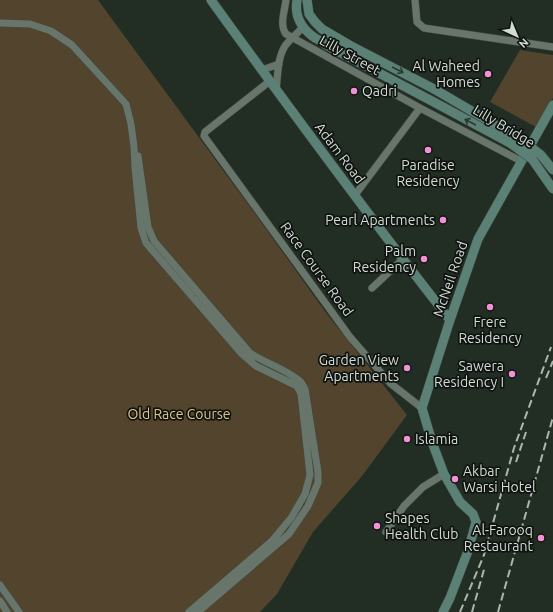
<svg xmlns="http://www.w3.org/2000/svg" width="553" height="612" font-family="Ubuntu,sans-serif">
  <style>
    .green { fill: #53452d }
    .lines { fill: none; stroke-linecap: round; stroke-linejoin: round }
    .street-casing { stroke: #3f4941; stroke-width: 8 }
    .secondary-casing { stroke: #3f4941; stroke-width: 10 }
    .street { stroke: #67756a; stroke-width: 7 }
    .secondary { stroke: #5b8075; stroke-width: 9 }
    .rail { stroke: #acb5ae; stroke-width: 2; stroke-dasharray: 8 4; stroke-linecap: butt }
    .secondary-bridge-casing { stroke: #3f4941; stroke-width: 10; stroke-linecap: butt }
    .secondary-bridge { stroke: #5b8075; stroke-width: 9 }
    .oneway { stroke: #2a3a33 }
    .poi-dot { fill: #f391d6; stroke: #0f1410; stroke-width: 1.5 }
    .labels { text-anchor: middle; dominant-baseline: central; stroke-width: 3.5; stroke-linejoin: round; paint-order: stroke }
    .street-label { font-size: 14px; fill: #d3dbd4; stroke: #0f1410 }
    .poi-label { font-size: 14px; fill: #d3dbd4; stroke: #0f1410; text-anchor: end }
    .park-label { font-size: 14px; fill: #e3c48c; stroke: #0f1410 }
  </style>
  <rect width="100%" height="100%" fill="#222e24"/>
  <path class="green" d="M0,0h98l158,215 71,99 80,101 -45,61 -49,56 -36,62 -17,18h-260z
    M520,50l33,5v43l-17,29 -46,-25z"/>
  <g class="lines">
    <defs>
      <path id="street" d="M286,0c-1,10 -7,25 0,34l134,74 101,53
        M415,0l2,22 7,6 129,19
        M0,23l30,1 21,7 21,14 54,59 5,20 3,23 1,21 6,60 5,15 95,110 15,13 41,20 4,8 9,81 -5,19 -14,24 -19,23 -83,71
        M262,70l17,-6
        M270,81l-65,51 -1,4 146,201 40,46 32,25
        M276,90c2,-14 1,-31 9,-44 5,-7 13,-13 18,-19
        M138,156l10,71 6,14 96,112c15,10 33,15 47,26 4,2 6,6 8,10l13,83v11l-10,23 -19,28 -91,78
        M355,195l65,-87
        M372,288l31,-29
        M386,532l18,-26 19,-19 21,-13
        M0,585l19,27
        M0,601l7,11"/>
      <path id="secondary" d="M211,0c78,108 157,215 239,320
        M297,0c-3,17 5,29 18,38 4,2 8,4 11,7l104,55
        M307,0l2,14 6,8 7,7 29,17 83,43
        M443,612l7,-14 18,-47 8,-29 -3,-8 -13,-12 -16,-28 -12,-32 -10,-34 28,-88 28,-81 75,-134"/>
    </defs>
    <use href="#street" class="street-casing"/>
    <use href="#secondary" class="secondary-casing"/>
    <use href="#street" class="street"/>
    <use href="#secondary" class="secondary"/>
    <path class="rail" d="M546,378l7,-17
      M516,462l10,-30
      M460,612l24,-57 30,-107 37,-101
      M472,612l13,-46
      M498,612l55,-195"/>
    <defs>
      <path id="secondary-bridge" d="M434,89l89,52 18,14 12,15
        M430,100l80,43 22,16 21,30"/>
    </defs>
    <use href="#secondary-bridge" class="secondary-bridge-casing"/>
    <use href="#secondary-bridge" class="secondary-bridge"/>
  </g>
  <defs><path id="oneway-shaft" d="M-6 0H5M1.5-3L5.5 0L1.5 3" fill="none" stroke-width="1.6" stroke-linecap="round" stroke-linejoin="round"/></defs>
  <g class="oneway">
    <use href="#oneway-shaft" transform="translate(398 70) rotate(27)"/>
    <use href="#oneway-shaft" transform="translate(470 122) rotate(-152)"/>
  </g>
  <g class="poi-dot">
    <circle cx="488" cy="74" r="4"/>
    <circle cx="354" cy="91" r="4"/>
    <circle cx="428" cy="150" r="4"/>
    <circle cx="443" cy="220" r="4"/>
    <circle cx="424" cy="259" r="4"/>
    <circle cx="490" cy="307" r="4"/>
    <circle cx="407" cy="368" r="4"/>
    <circle cx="512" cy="374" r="4"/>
    <circle cx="407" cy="439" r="4"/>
    <circle cx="455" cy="479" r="4"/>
    <circle cx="377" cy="526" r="4"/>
    <circle cx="541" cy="538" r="4"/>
  </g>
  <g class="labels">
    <g class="street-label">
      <text transform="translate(350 55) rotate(29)">Lilly Street</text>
      <text transform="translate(504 126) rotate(31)">Lilly Bridge</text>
      <text transform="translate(340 153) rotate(53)">Adam Road</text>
      <text transform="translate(317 269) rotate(54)">Race Course Road</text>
      <text transform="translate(450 279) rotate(-71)">McNeil Road</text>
    </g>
    <g class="poi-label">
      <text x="480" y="66">Al Waheed<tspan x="480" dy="16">Homes</tspan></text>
      <text x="362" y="91" text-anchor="start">Qadri</text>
      <text x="428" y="165" text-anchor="middle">Paradise<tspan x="428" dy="16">Residency</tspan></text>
      <text x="435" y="220">Pearl Apartments</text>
      <text x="416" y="251">Palm<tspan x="416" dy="16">Residency</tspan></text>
      <text x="490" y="322" text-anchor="middle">Frere<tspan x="490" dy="16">Residency</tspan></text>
      <text x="399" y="360">Garden View<tspan x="399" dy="16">Apartments</tspan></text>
      <text x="504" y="366">Sawera<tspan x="504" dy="16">Residency I</tspan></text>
      <text x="415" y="439" text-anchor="start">Islamia</text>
      <text x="463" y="471" text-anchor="start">Akbar<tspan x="463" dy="16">Warsi Hotel</tspan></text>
      <text x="385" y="518" text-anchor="start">Shapes<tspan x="385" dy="16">Health Club</tspan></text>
      <text x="533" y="530">Al-Farooq<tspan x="533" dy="16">Restaurant</tspan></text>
    </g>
    <g class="park-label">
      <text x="179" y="414">Old Race Course</text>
    </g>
  </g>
  <g transform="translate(517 36) rotate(136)" stroke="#0f1410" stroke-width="3" paint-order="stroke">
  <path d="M0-3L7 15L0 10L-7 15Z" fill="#d3dbd4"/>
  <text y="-6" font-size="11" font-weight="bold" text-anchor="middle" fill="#d3dbd4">N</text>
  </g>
</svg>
